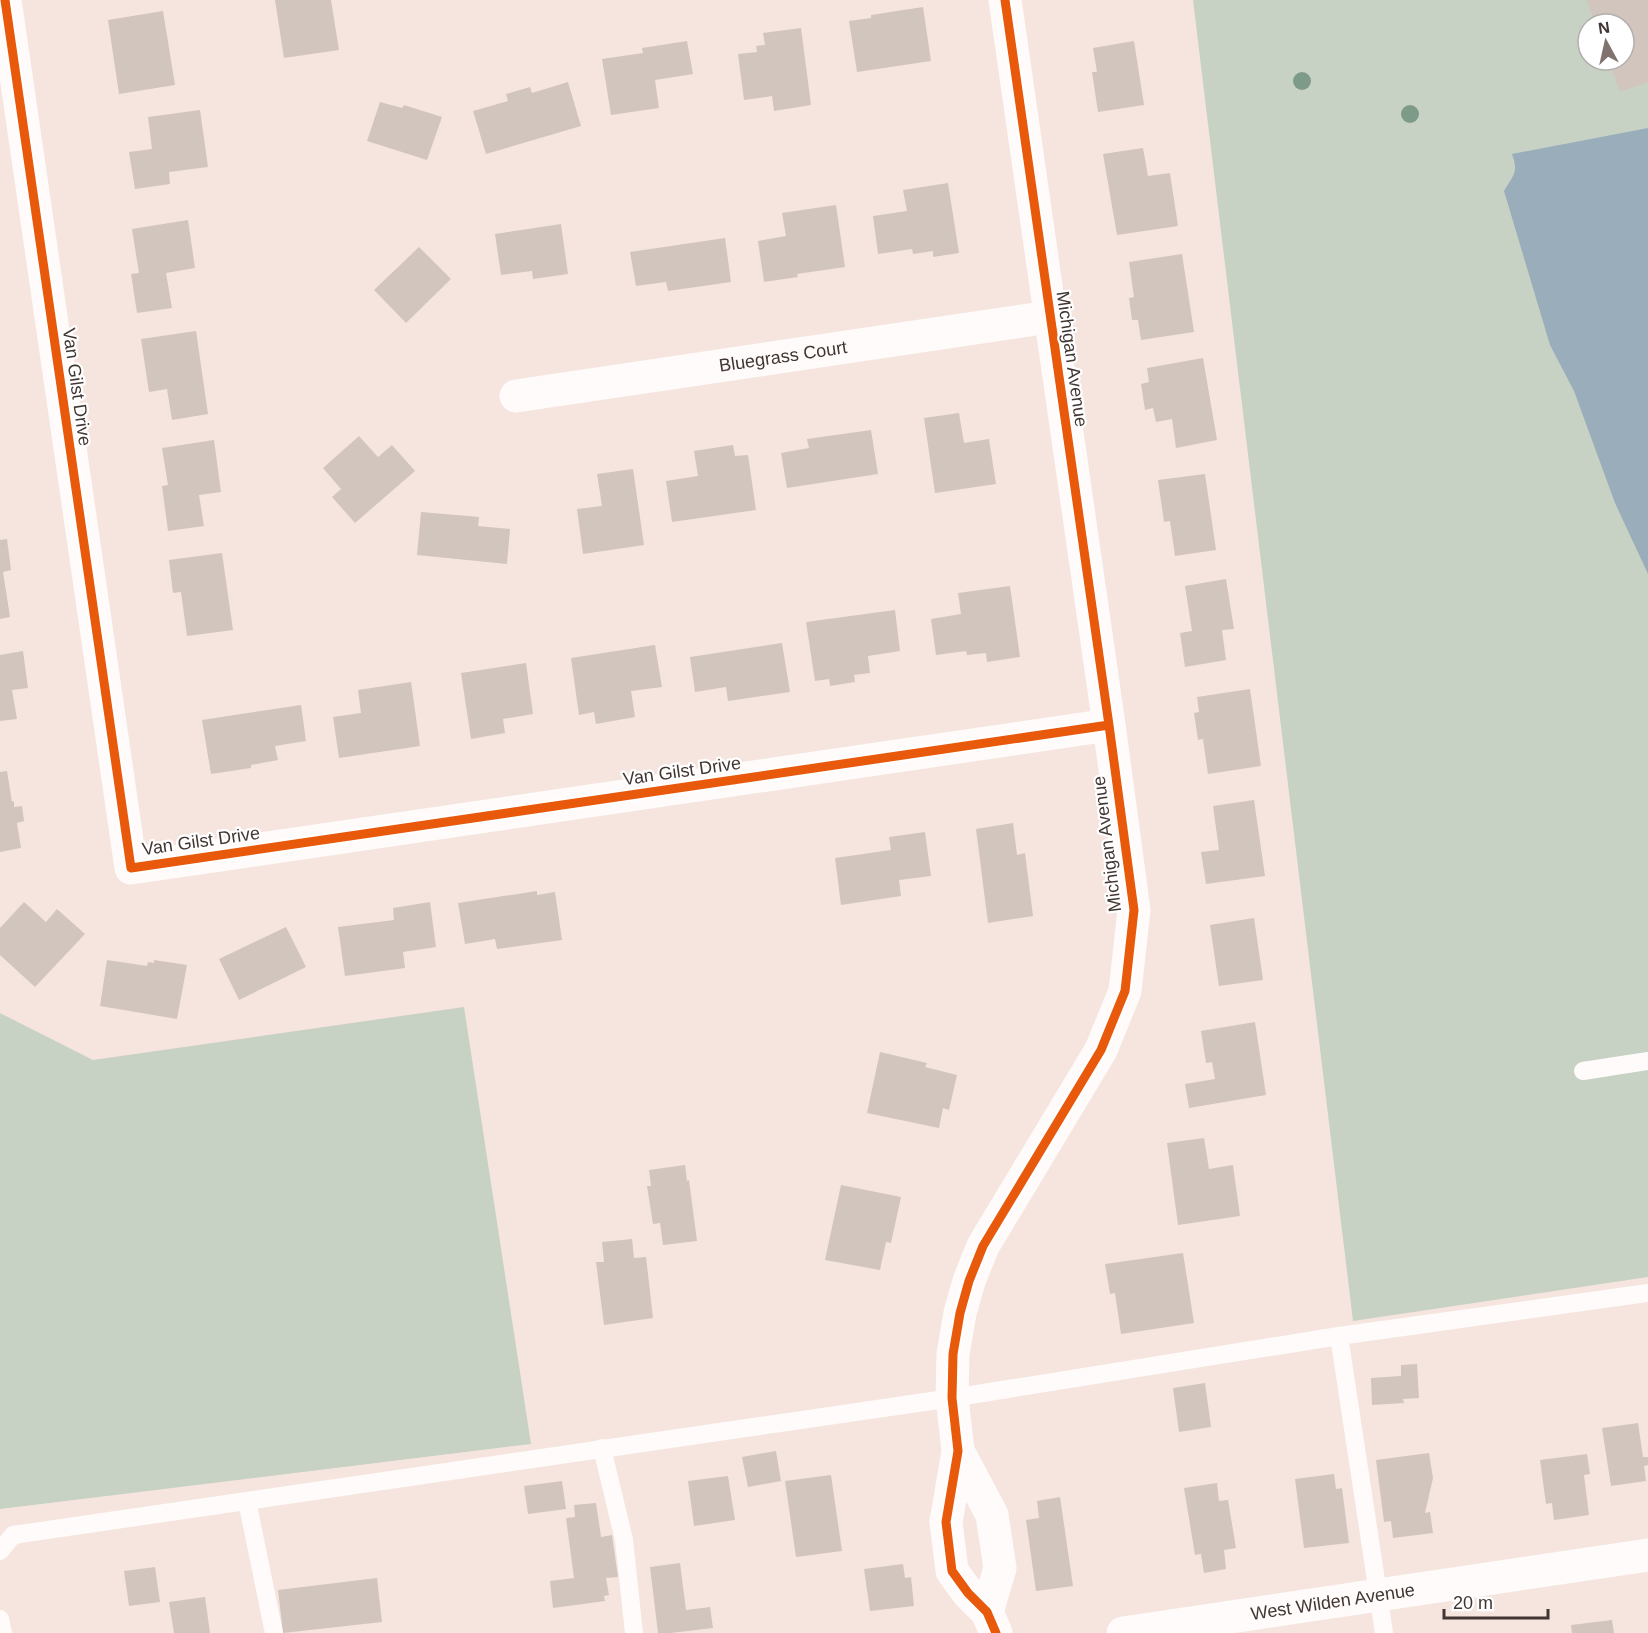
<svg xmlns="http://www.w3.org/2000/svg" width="1648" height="1633" font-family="Helvetica,sans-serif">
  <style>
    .green { fill: #c7d2c5; fill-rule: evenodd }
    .water { fill: #99adbb }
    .building { fill: #d2c5be }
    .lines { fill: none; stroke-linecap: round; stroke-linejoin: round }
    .service { stroke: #fefbfa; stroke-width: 18 }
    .minor { stroke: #fefbfa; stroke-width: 33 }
    .tertiary { stroke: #fefbfa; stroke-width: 33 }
    .cycleway-casing { stroke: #fff; stroke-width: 13 }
    .cycleway { stroke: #e8590c; stroke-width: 9 }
    .tree { fill: #7e9b89 }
    .labels { text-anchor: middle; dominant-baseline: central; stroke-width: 4.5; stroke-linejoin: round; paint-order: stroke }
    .street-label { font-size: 18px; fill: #413632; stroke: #fff }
  </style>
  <rect width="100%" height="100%" fill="#f5e5de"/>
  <path class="green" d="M1193,0h455v1277l-295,44zM1588,24h36v36h-36z
    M464,1007l67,437 -531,65v-496l93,47z"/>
  <path class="water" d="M1648,128v446l-33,-71 -41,-112 -24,-46 -46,-154c9,-15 15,-19 8,-37z"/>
  <path class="building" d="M275,0h56l8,50 -55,8z
    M1587,0h61v82l-28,10 -12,-32h16v-36h-29z
    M923,7l8,54 -74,11 -8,-51 22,-3v-3z
    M163,11l12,74 -56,9 -11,-74z
    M801,28l10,77 -37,6 -2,-15 -28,4 -6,-46 19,-2 -1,-6 9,-1 -2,-12z
    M687,41l6,33 -38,6 4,28 -48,7 -9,-56 41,-6 -1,-5z
    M1134,41l10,64 -46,7 -6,-40h5l-4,-24z
    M568,82l13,44 -95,28 -13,-43 35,-10 -2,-7 24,-7 2,6z
    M380,102l22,6 2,-3 38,12 -15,43 -60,-19z
    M200,110l8,57 -39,5 1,12 -35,5 -6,-37 23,-3 -4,-32z
    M1143,148l5,28 22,-3 8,53 -61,9 -14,-81z
    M948,183l11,70 -26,4v-6l-20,3 -1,-5 -34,5 -5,-38 34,-5 -4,-21z
    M836,205l9,62 -48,7 1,3 -34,5 -6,-41 28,-5 -4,-23z
    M188,220l7,48 -29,5 6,35 -35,5 -6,-39 8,-1 -7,-44z
    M561,224l7,50 -35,5 -1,-8 -31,4 -6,-41z
    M725,238l6,44 -63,9 -2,-9 -30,4 -6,-34z
    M419,247l32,32 -45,44 -32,-33z
    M1182,254l12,78 -53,8 -3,-20h-6l-3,-22 5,-1 -5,-35z
    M196,331l12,83 -36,6 -5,-31 -18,3 -8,-53z
    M1203,358l14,82 -41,8 -4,-29 -16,3 -3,-14 -8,2 -4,-26 8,-2 -2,-14z
    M959,413l5,30 25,-4 7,45 -61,9 -11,-75z
    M871,430l7,44 -91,14 -6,-35 28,-5 -2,-9z
    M359,436l19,21 14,-12 23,26 -60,52 -23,-26 9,-8 -18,-21z
    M214,440l7,52 -22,3 5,31 -36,5 -6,-45 6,-1 -6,-37z
    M733,445l2,11 13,-1 8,55 -84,12 -6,-41 32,-5 -4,-25z
    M633,469l11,76 -61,9 -6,-45 25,-3 -5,-32z
    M1205,474l11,76 -41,6 -5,-35 -6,1 -6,-42z
    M421,512l58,5 -1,9 32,3 -3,35 -90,-9z
    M7,539l4,31 -8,2 7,45 -10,2v-79z
    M222,553l11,77 -46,6 -6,-44 -8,1 -4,-33z
    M1226,579l8,50 -12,1 4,30 -41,7 -5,-34 12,-2 -7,-45z
    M1010,586l10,71 -33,5 -1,-9 -19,2 -1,-4 -30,4 -5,-36 30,-5 -3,-21z
    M895,610l5,41 -32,5 2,17 -16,2 1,7 -25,4 -1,-7 -14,2 -9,-59z
    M782,643l8,49 -62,9 -2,-14 -31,5 -5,-35z
    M655,645l7,42 -31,4 4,26 -39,7 -2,-12 -15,3 -8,-57z
    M23,651l5,37 -16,2 5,29 -17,2v-66z
    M526,663l7,51 -30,5 2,14 -34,6 -10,-66z
    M411,682l9,64 -81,12 -6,-41 28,-4 -3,-23z
    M1250,689l11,77 -53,8 -5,-35 -5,1 -4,-27 5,-1 -2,-15z
    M301,705l5,36 -31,5 3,14 -27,5v3l-40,6 -9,-54z
    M7,771l5,31 2,-1v6l8,-1 2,15 -7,2 4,25 -21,4v-80z
    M1254,800l11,76 -59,8 -5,-32 18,-2 -6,-44z
    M1013,823l4,32 8,-2 8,63 -45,7 -12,-94z
    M925,832l6,44 -32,4 2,16 -60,9 -6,-47 56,-8 -2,-13z
    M537,891v4l18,-3 7,48 -65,9 -2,-10 -30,5 -7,-41z
    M24,902l22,20 11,-13 28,25 -50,53 -35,-32v-27z
    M430,902l6,45 -33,5 2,16 -60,8 -7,-49 56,-7 -1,-12z
    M1254,918l9,62 -44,6 -9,-61z
    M286,927l20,40 -67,33 -20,-41z
    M107,960l40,6 1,-4 6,1v-3l33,5 -10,54 -77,-13z
    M1255,1022l11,73 -77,13 -4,-24 30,-5 -3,-17 -6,1 -5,-32z
    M880,1052l47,11 -2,4 32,8 -8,35 -6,-2 -4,20 -72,-15z
    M1204,1138l5,31 24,-4 7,51 -62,9 -11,-82z
    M685,1165l2,16 2,-1 8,61 -34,4 -3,-22 -7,1 -6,-38h4l-2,-16z
    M841,1185l60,12 -10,46 -5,-1 -6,28 -55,-10z
    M632,1239l2,19 12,-1 7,61 -49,7 -8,-63h8l-2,-20z
    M1183,1253l11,70 -73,11 -6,-41 -5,1 -5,-30z
    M1417,1364l2,34 -16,1 1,4 -32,2 -1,-27 30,-2v-11z
    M1205,1383l6,44 -32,5 -6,-44z
    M1638,1423l5,34h5v8l-4,1 2,15 -35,5 -9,-58z
    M776,1451l5,30 -33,6 -6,-30z
    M1429,1453l4,25 -8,35 5,-1 3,21 -40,5 -2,-17 -7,1 -8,-62z
    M1587,1454l3,20 -6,1 5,40 -35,5 -2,-17 -6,1 -6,-44z
    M1334,1474l2,15 6,-1 7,55 -45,5 -9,-69z
    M831,1475l11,76 -46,6 -11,-76z
    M728,1476l7,44 -41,6 -6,-45z
    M562,1481l4,28 -38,5 -4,-28z
    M1217,1483l2,18 9,-1 8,48 -12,2 2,19 -22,4 -3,-19 -6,1 -11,-67z
    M1060,1497l13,89 -37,5 -10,-71 13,-2 -2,-17z
    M596,1503l5,34 11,-2 6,42 -12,1 3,17 -5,1 1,5 -52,7 -3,-27 24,-3 -8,-60 9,-1 -1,-12z
    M680,1563l6,47 24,-3 3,21 -42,5h-13l-8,-66z
    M903,1564l2,14 6,-1 3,29 -44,5 -6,-42z
    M155,1567l5,35 -31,4 -5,-35z
    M377,1578l5,44 -99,11 -5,-43z
    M205,1597l5,36h-36l-5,-31z
    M1612,1620l2,13h-42l-1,-8z"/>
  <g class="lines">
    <path class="service" d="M1583,1071l65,-10
      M1339,1336l45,297
      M602,1448l22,92 10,93
      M247,1501l27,132
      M0,1551l13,-16 939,-137 387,-62 309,-43
      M0,1619l3,14"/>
    <g class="minor">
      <path d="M5,0l126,868 978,-143"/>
      <path id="s1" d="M516,396l533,-79"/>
      <path d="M958,1451l34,64 8,53 -13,44"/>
      <path d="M996,1633l-9,-21 -19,-19 -16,-22 -6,-49 12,-71 -6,-53 1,-44 7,-41 9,-32 14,-35 118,-196 24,-59 9,-81 -25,-185 -104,-725"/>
    </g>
    <path class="tertiary" id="s2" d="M1123,1633l525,-78"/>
    <defs>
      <path id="cycleway" d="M5,0l126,868 978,-143
        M996,1633l-9,-21 -19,-19 -16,-22 -6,-49 12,-71 -6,-53 1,-44 7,-41 9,-32 14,-35 118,-196 24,-59 9,-81 -25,-185 -104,-725"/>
    </defs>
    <use href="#cycleway" class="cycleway-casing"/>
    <use href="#cycleway" class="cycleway"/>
  </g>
  <g class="tree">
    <circle cx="1302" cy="81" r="9"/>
    <circle cx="1410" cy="114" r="9"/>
  </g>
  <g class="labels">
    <g class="street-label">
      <text stroke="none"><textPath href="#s1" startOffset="270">Bluegrass Court</textPath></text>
      <text transform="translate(1072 359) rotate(82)">Michigan Avenue</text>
      <text transform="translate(77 387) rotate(82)">Van Gilst Drive</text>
      <text transform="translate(682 771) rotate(-8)">Van Gilst Drive</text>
      <text transform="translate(201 841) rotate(-8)">Van Gilst Drive</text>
      <text transform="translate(1107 844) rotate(-97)">Michigan Avenue</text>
      <text stroke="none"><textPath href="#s2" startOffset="212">West Wilden Avenue</textPath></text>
    </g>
  </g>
  <g transform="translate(1606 42) rotate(352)"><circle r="28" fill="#ffffff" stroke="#b3afad" stroke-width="1.5"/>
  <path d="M0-4.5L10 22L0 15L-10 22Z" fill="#80736e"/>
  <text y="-9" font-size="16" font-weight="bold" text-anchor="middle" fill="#413632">N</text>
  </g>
  <path d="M1444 1609v9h104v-9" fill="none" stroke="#413632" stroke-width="3"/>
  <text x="1453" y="1609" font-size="18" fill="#413632" stroke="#ffffff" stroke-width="4.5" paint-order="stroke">20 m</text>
</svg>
